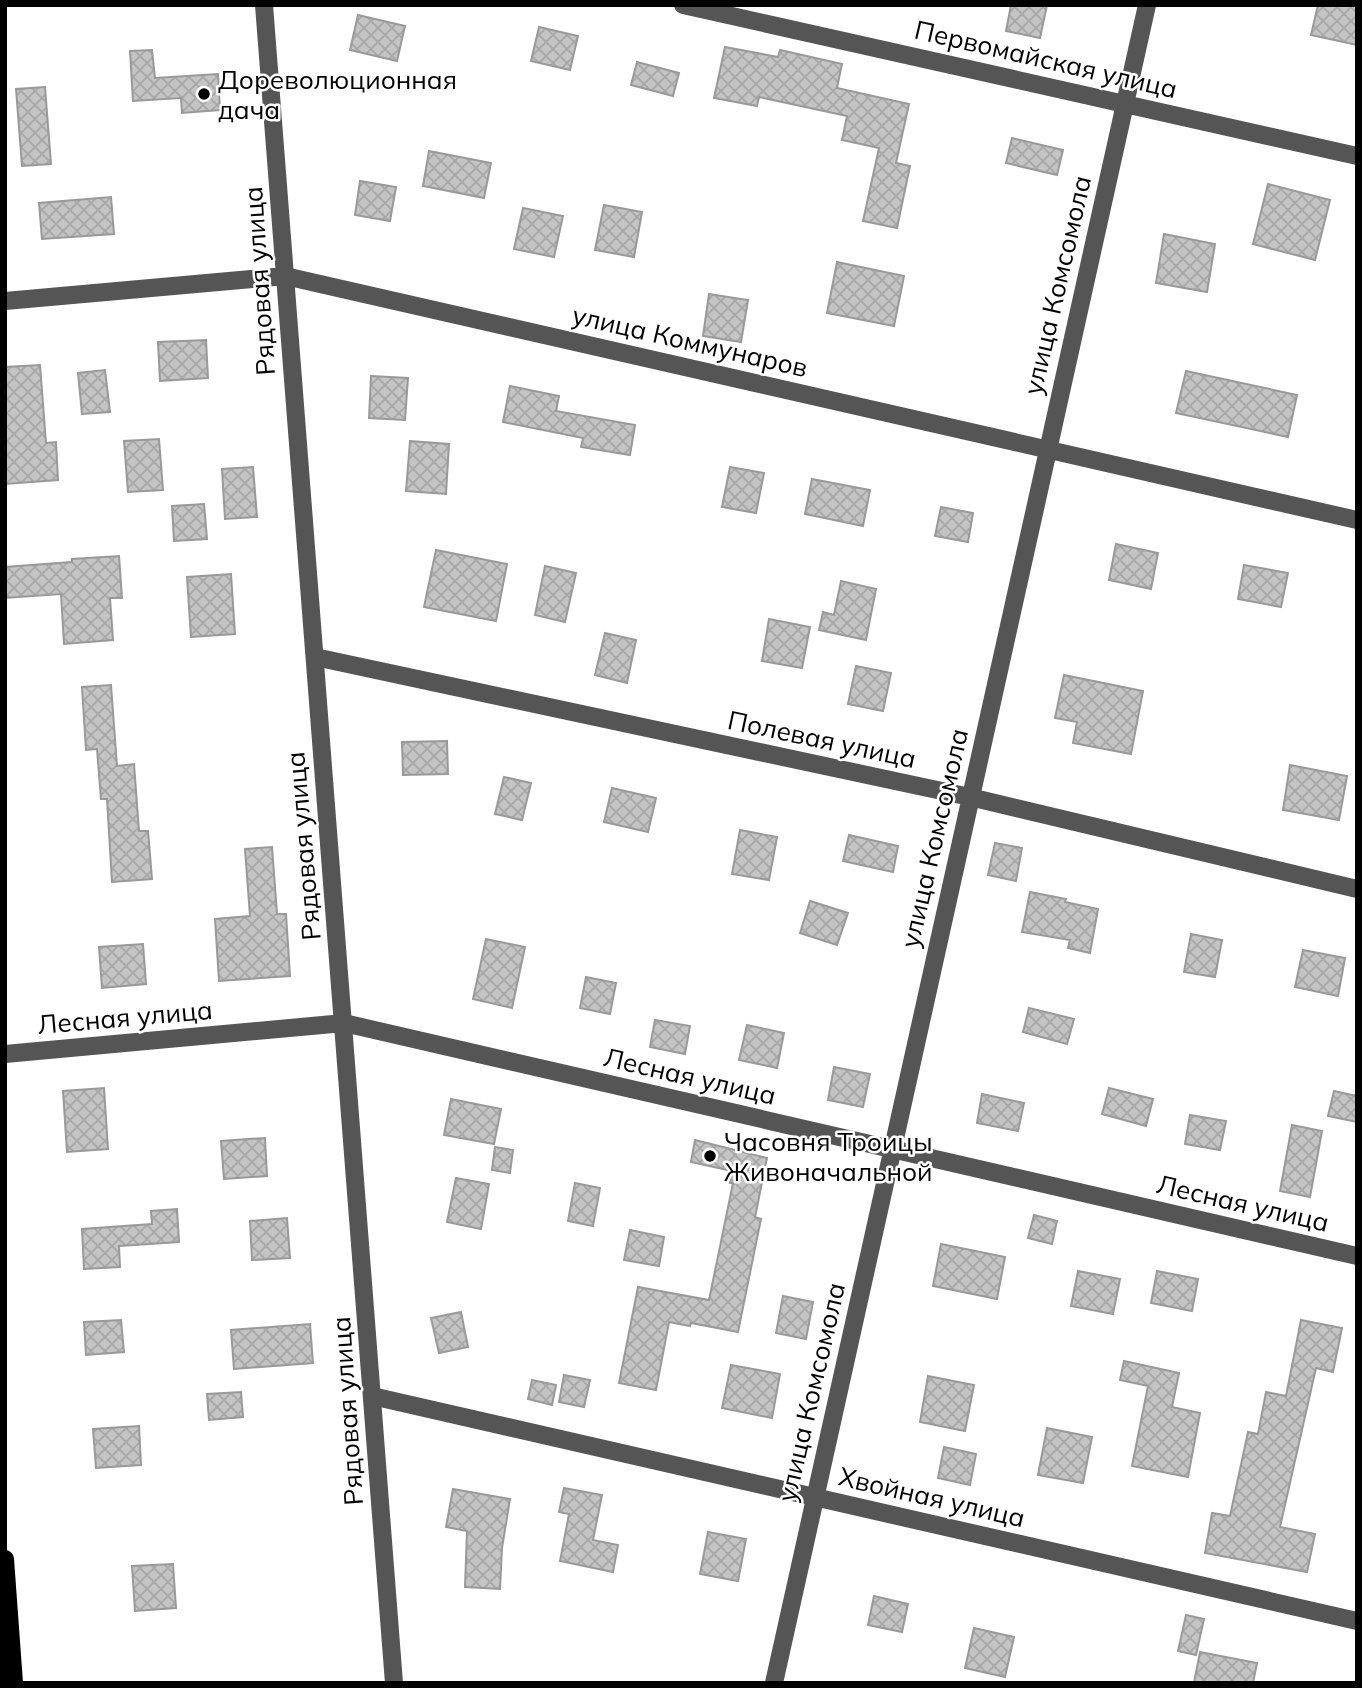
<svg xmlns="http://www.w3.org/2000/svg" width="1362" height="1688" font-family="Mulish,sans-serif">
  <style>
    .building { fill: url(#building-cross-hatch); stroke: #999; stroke-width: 2 }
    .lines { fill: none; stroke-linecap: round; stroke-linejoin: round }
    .minor { stroke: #555; stroke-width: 18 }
    .major { stroke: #000; stroke-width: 18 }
    .poi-dot { fill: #000; stroke: #fff; stroke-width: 2.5 }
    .labels { text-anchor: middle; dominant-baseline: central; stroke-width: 5; stroke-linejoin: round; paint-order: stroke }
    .street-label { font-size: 26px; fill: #000; stroke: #fff }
    .poi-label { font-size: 26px; fill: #000; stroke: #fff; text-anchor: start }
  </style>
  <defs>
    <pattern id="building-cross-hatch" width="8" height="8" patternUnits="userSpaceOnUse" patternTransform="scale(1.75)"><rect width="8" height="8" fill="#c4c4c4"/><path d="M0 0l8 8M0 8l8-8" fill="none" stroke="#a7a7a7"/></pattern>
  </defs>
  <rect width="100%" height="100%" fill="#fff"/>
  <path class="building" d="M1011,5h36l-7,33 -34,-7z
    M1318,5h39v40l-46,-10z
    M358,15l47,11 -8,35 -47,-11z
    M539,27l39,9 -8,34 -39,-9z
    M725,47l53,10 2,-7 62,14 -5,24 72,16 -13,59 14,3 -13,62 -34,-7 16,-73 -37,-8 5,-24 -88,-19 -2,9 -43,-8z
    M152,50l3,28 63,-4 2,36 -38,3 -1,-15 -48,3 -3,-50z
    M637,62l42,11 -6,23 -42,-11z
    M45,87l6,77 -29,2 -6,-77z
    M1012,138l51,12 -6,25 -51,-12z
    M429,151l62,12 -7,35 -61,-12z
    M360,181l36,6 -6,34 -35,-6z
    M1268,184l62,16 -15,60 -62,-16z
    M111,197l3,37 -72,5 -3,-36z
    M604,205l38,7 -8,45 -39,-7z
    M523,208l40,8 -9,41 -40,-8z
    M1164,234l51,10 -8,48 -51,-9z
    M837,262l67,14 -10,50 -67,-13z
    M709,294l39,6 -7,42 -38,-6z
    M206,340l2,38 -48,3 -2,-39z
    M40,365l6,78 10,-1 2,38 -53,4v-117z
    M105,370l5,42 -28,2 -4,-41z
    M1186,371l111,24 -9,42 -112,-24z
    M371,376l37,2 -3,42 -36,-2z
    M510,386l49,10 -3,15 79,14 -5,30 -49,-8 2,-9 -80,-16z
    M159,439l4,51 -35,2 -4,-51z
    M410,441l39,3 -3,50 -40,-3z
    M253,467l4,50 -32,2 -3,-50z
    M730,467l34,6 -8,40 -34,-6z
    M812,479l58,11 -7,36 -58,-12z
    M204,504l3,35 -33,2 -2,-35z
    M941,507l32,6 -5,29 -33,-6z
    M1116,544l42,9 -7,36 -42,-9z
    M436,550l71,14 -11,57 -72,-14z
    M119,556l3,42h-12l3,42 -49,4 -3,-50 -56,4v-31l67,-5v-3z
    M1244,565l44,8 -7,34 -43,-8z
    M545,566l31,7 -11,49 -30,-7z
    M231,574l4,60 -44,3 -4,-60z
    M841,581l35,8 -10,51 -47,-10 4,-18 11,3z
    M769,619l41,8 -8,41 -40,-7z
    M605,633l31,7 -9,43 -32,-8z
    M856,666l35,7 -8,38 -35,-7z
    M1064,675l79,16 -12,63 -58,-11 4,-21 -22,-4z
    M111,685l6,81 17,-2 5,67h9l4,48 -40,3 -5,-83h-6l-4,-50 -11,1 -4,-63z
    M447,741l1,33 -45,1 -1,-33z
    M1290,765l57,11 -8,44 -56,-10z
    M504,777l27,6 -9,37 -27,-6z
    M612,788l44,10 -8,34 -44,-10z
    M740,830l37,7 -8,43 -37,-6z
    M849,835l49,11 -5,26 -50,-11z
    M995,843l27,5 -6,33 -28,-6z
    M272,847l5,67h9l4,62 -71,5 -4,-62 35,-3 -5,-67z
    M1030,892l36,7 -1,3 33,7 -8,44 -22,-5 2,-8 -48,-8z
    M810,901l38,12 -11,32 -37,-12z
    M1191,934l31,6 -7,37 -31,-5z
    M486,939l39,8 -13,61 -39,-9z
    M143,944l3,40 -44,4 -3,-41z
    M1303,950l42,8 -7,38 -43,-9z
    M586,977l30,6 -6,31 -30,-6z
    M1029,1008l45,11 -7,25 -44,-12z
    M655,1020l35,6 -5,28 -35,-7z
    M747,1025l37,8 -7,35 -38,-8z
    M834,1067l36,7 -7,33 -35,-7z
    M104,1088l4,61 -41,3 -4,-61z
    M1109,1088l44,11 -7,27 -44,-12z
    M1334,1091l23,5v26l-29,-6z
    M982,1094l42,9 -6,28 -41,-8z
    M451,1099l50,10 -7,35 -50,-9z
    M1190,1115l36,6 -6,29 -35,-6z
    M1292,1125l30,6 -12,66 -30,-6z
    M265,1138l2,38 -43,3 -3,-38z
    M695,1140l72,18 -12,59 6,2 -23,113 -47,-9 -1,3 -21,-4 -13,68 -37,-7 19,-96 71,13 24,-117h-3l2,-12 -41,-9z
    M495,1147l18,3 -3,23 -18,-3z
    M456,1178l33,6 -8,45 -34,-7z
    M575,1183l25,5 -7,38 -25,-5z
    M177,1209l2,33 -60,4 1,21 -36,2 -2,-40 70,-5 -1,-13z
    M1034,1215l23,6 -5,23 -24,-6z
    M287,1218l3,40 -38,2 -2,-39z
    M630,1230l34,7 -5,29 -35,-6z
    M941,1244l64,13 -8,42 -64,-13z
    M1078,1271l42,8 -7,35 -42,-8z
    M1157,1271l41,8 -6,32 -41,-8z
    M783,1296l30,6 -7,37 -30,-6z
    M461,1312l7,35 -29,6 -8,-35z
    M121,1320l3,32 -38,3 -2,-33z
    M1301,1320l41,8 -9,44 -17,-4 -36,159 35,7 -8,38 -102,-19 7,-40 18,3 18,-84 10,2 8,-42 20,4z
    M310,1324l3,39 -79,6 -3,-39z
    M1124,1361l55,12 -7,34 28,6 -12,64 -56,-11 16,-80 -28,-6z
    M731,1365l49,9 -8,44 -50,-10z
    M564,1375l26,5 -6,27 -25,-5z
    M928,1376l46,9 -9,46 -45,-9z
    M532,1380l24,5 -4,20 -24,-6z
    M241,1392l2,25 -34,3 -2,-26z
    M139,1426l2,39 -45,3 -3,-39z
    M1047,1428l45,9 -9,46 -45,-8z
    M944,1447l32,7 -6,31 -32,-7z
    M564,1488l38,7 -9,45 25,5 -5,27 -53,-11 9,-47 -10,-2z
    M453,1489l57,10 -8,49 -2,41 -35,-2 2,-56 -21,-4z
    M708,1532l38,7 -8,42 -38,-7z
    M173,1564l3,44 -41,3 -3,-45z
    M874,1596l34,8 -6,28 -34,-7z
    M1186,1615l18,4 -8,36 -18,-4z
    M974,1628l40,9 -9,40 -40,-9z
    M1200,1652l57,11 -4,20h-59z"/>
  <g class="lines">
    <path class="minor" d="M264,5l130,1678
      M683,5l674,151
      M5,301l280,-25 1072,244
      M315,657l655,140 387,92
      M5,1054l339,-31 1013,233
      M372,1396l985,225
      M774,1683l373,-1678"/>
    <path class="major" d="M5,1559l9,124"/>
  </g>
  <g class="poi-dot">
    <circle cx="204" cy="94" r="7"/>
    <circle cx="710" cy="1156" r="7"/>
  </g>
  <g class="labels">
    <g class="street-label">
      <text transform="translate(1046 59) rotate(13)">Первомайская улица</text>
      <text transform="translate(259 281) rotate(-94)">Рядовая улица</text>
      <text transform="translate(1057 285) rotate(-77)">улица Комсомола</text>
      <text transform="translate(690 341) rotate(13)">улица Коммунаров</text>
      <text transform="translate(822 739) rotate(12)">Полевая улица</text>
      <text transform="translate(934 838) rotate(-77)">улица Комсомола</text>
      <text transform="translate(303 846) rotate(-95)">Рядовая улица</text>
      <text transform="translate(125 1017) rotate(-5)">Лесная улица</text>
      <text transform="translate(690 1076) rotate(13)">Лесная улица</text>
      <text transform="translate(1243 1203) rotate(13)">Лесная улица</text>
      <text transform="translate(811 1392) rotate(-77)">улица Комсомола</text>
      <text transform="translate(347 1411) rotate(-94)">Рядовая улица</text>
      <text transform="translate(932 1497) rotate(13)">Хвойная улица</text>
    </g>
    <g class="poi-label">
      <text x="218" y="79">Дореволюционная<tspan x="218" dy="30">дача</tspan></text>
      <text x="724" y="1141">Часовня Троицы<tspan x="724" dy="30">Живоначальной</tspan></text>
    </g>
  </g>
  <rect width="1362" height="1688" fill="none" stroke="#000000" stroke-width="14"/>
</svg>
